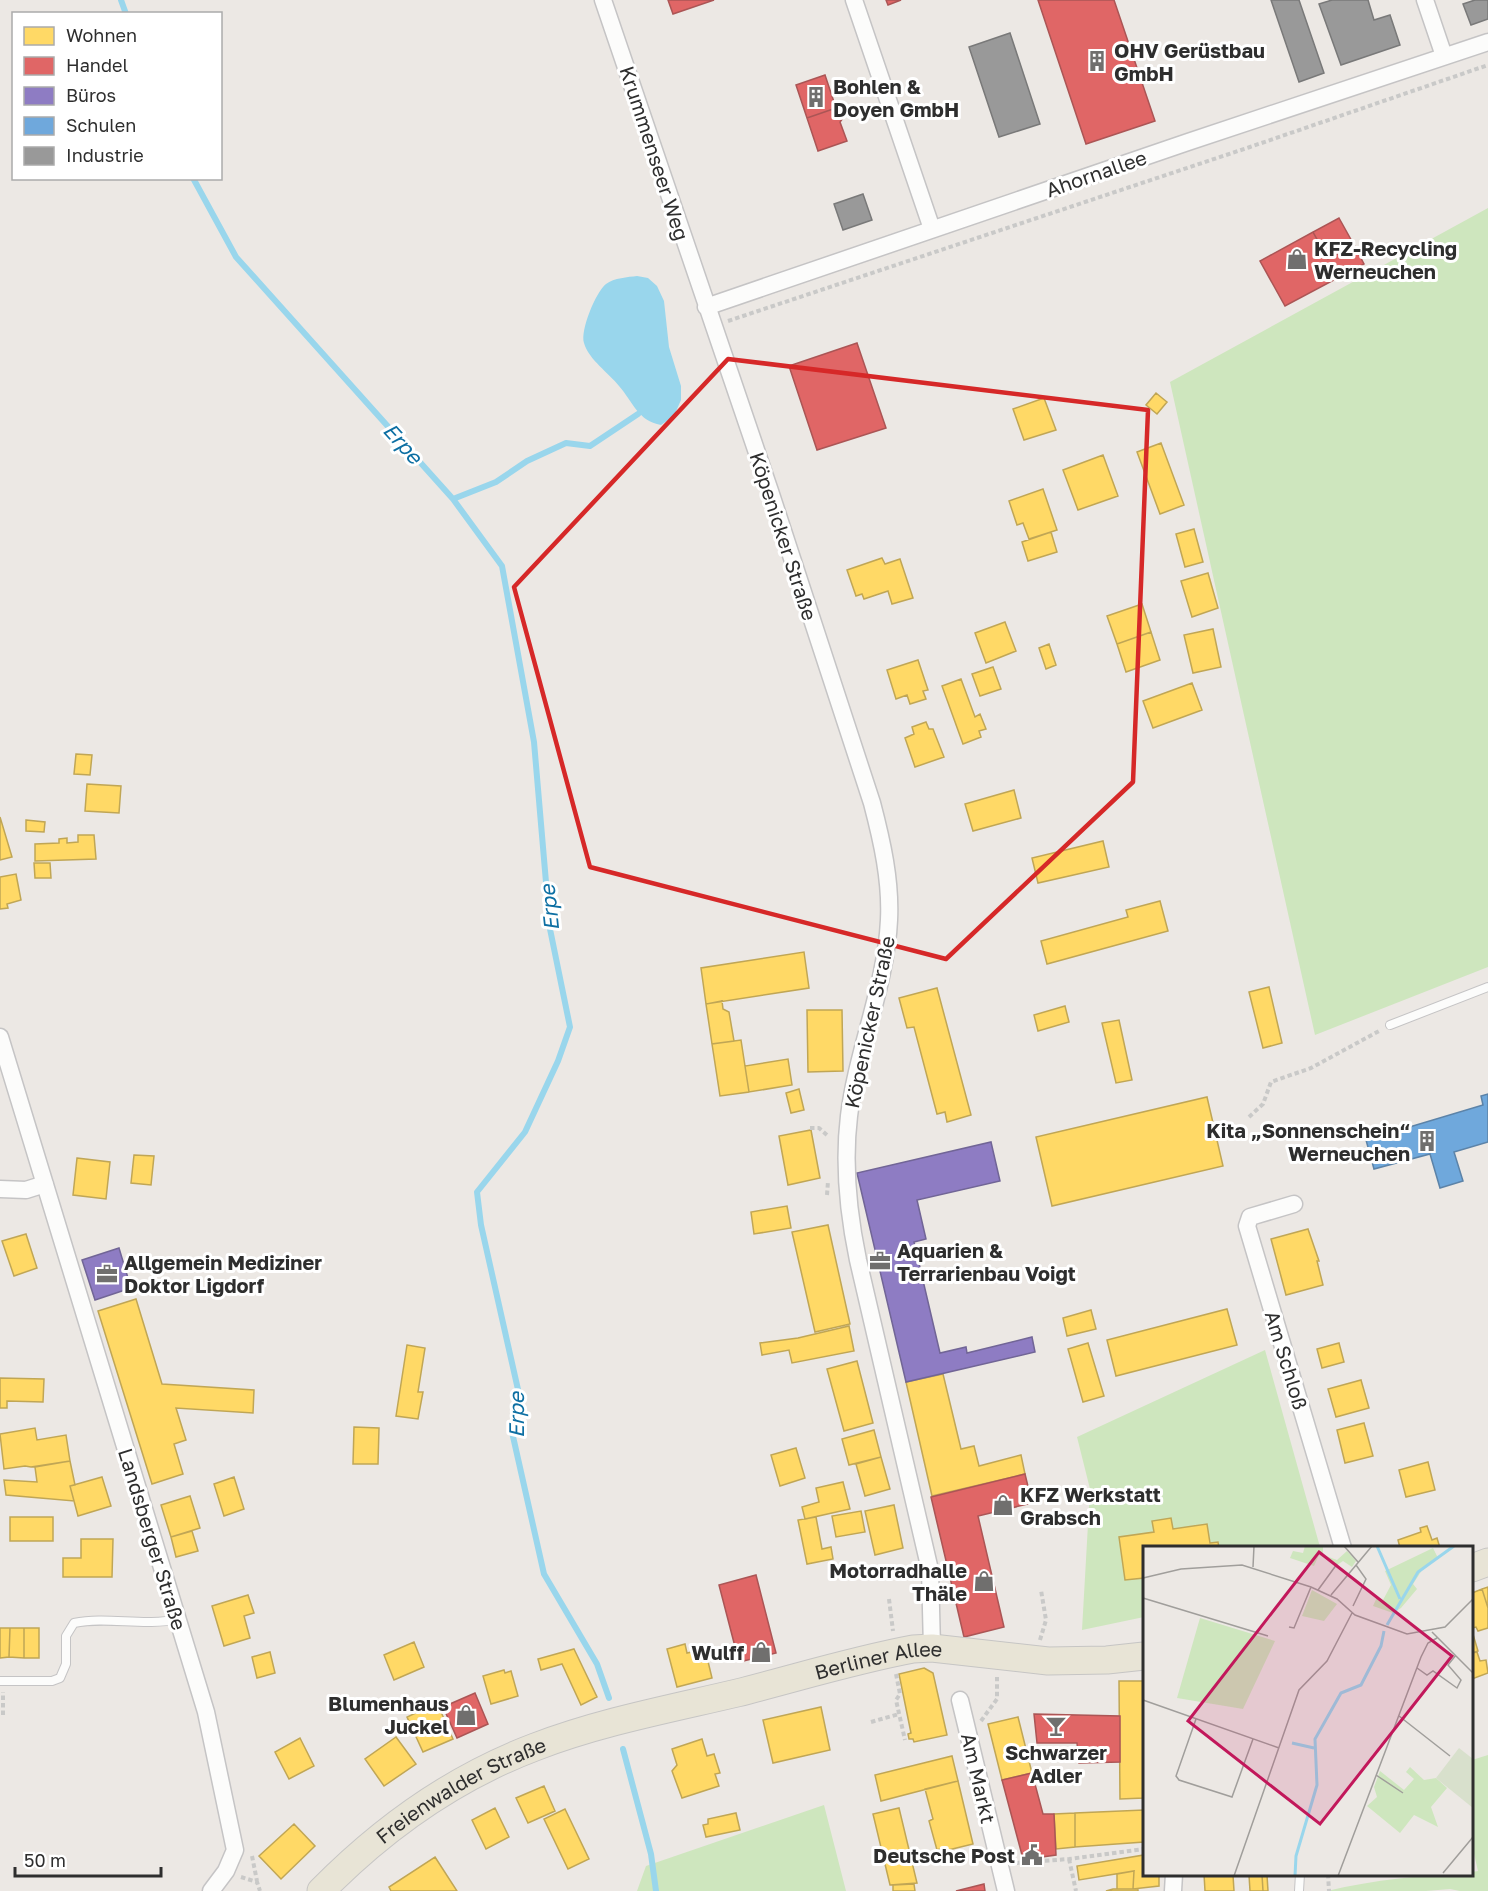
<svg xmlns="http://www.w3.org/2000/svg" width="1488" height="1891" font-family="'Golos Text',sans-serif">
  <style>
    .green { fill: #cee6be }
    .water { fill: #99d6ec }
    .homes { fill: #ffd966; stroke: #c0a655; stroke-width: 1.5 }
    .shops { fill: #e06666; stroke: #ab5555; stroke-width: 1.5 }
    .offices { fill: #8e7cc3; stroke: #716596; stroke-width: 1.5 }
    .schools { fill: #6fa8dc; stroke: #5c83a8; stroke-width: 1.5 }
    .industry { fill: #999; stroke: #797979; stroke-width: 1.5 }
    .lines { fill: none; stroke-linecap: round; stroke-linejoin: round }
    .stream { stroke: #99d6ec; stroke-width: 6 }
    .lane-casing { stroke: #c5c4c5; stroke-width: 10 }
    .street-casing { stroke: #c5c4c5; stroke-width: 19 }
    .primary-casing { stroke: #c6c5c4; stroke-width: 29 }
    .path { stroke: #c9c9c8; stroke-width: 4; stroke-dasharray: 4.5 3; stroke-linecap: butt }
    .lane { stroke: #fcfcfb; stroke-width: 8 }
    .street { stroke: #fcfcfb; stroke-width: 16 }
    .primary { stroke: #e8e4d6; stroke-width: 27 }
    .marked { fill: none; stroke: #d62828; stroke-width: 4.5; stroke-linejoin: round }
    .labels { text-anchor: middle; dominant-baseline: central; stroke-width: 6; stroke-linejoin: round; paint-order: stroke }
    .poi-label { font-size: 20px; font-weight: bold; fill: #2e2e2e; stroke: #fff; text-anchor: start }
    .street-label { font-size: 20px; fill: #2e2e2e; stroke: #fff }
    .water-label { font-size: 21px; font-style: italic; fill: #0d6fa3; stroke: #fff }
    .inset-river { fill: none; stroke: #99d6ec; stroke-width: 3 }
    .inset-road { fill: none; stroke: #a09e9b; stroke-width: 1.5 }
    .view { fill: #c2185b; fill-opacity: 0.15; stroke: #c2185b; stroke-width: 3 }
    .inset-edge { fill: none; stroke: #2e2e2e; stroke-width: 3 }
  </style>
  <rect width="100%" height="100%" fill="#ece8e4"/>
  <path class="green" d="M1488,208v759l-173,68 -145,-653z
    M1265,1350l55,197 -176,1v69l-62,13 8,-141 -13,-52z
    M1488,1755v136h-28l-10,-2 -24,2h-99c47,-11 97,-17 145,-17v-2l6,-1 -6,-26v-85z
    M824,1805l22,86h-209l9,-25z"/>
  <path class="water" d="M637,276l11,2 9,8 7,15 5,46 12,39v14l-7,16 -13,9c-23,-4 -28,-23 -42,-39 -10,-13 -30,-26 -35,-43 -4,-13 12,-51 22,-59 8,-6 22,-7 31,-8z"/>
  <path class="homes" d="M1156,393l11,9 -10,12 -11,-9z
    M1044,398l12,32 -32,10 -11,-31z
    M1161,443l23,62 -24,9 -23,-62z
    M1103,455l15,41 -40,14 -15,-40z
    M1043,489l14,41 -28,9 -6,-16 -6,2 -8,-24z
    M1194,529l9,33 -18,5 -9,-33z
    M1051,532l6,20 -29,9 -6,-19z
    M882,558l3,6 15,-5 13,39 -21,6 -4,-13 -24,8 -2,-5 -6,2 -9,-26z
    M1208,573l10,35 -26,9 -11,-36z
    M1142,604l9,28 -34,12 -10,-28z
    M1005,622l11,29 -30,12 -11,-30z
    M1213,629l8,38 -28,6 -9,-38z
    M1151,632l9,28 -34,12 -9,-28z
    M1049,644l7,21 -10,4 -7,-21z
    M918,660l10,30 -5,1 3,8 -16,5 -3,-9 -11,4 -9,-29z
    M993,667l8,22 -21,7 -8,-22z
    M961,679l14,38 5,-3 6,15 -7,2 2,6 -18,7 -21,-58z
    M1192,683l10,27 -49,18 -10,-27z
    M926,722l3,7h4l11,28 -29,10 -10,-29 9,-4 -2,-7z
    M76,754l16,1 -2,20 -16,-1z
    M87,784l34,2 -2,27 -34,-2z
    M1014,790l7,28 -48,13 -8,-27z
    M0,817l12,40 -12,3z
    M26,820l19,2 -1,10 -18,-1z
    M78,835h16l2,24 -61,2v-17l24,-1v-4l8,-1v5l11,-1z
    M1103,841l6,26 -71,16 -6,-25z
    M34,863h16l1,15h-16z
    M16,874l5,26 -14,4 1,4 -8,1v-32z
    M1160,901l8,30 -121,33 -6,-23 87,-24 -2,-7z
    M804,952l5,36 -103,16 -5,-36z
    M1269,987l13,56 -19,5 -14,-56z
    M937,988l34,127 -24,7 -2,-10 -8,2 -23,-87 -7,1 -8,-30z
    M722,1001l1,8 6,3 5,29 -22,3 -6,-40z
    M1065,1006l4,16 -31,9 -4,-16z
    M807,1010h35l1,61 -35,1z
    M1119,1020l13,60 -16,3 -14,-60z
    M741,1040l8,52 -29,4 -8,-52z
    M788,1059l4,26 -43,7 -4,-26z
    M799,1089l5,21 -13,3 -5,-20z
    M1207,1097l16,69 -171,40 -16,-69z
    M811,1130l9,48 -32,7 -9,-49z
    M134,1155l20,1 -3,29 -20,-2z
    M77,1158l33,4 -4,37 -33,-4z
    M787,1206l4,22 -37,6 -3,-22z
    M828,1225l22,99 -35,8 -23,-100z
    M1308,1229l11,32h-2l6,24 -37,10 -15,-56z
    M26,1234l11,34 -23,8 -12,-35z
    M136,1299l26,85 92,6 -1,23 -77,-5 10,32 -12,4 9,30 -31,10 -54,-173z
    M1227,1309l10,36 -121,31 -9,-36z
    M1091,1310l5,19 -29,7 -4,-18z
    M849,1326l5,25 -62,12 -3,-13 -27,5 -2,-12 38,-5z
    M1088,1343l16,53 -21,6 -15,-53z
    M1339,1343l5,19 -22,6 -5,-19z
    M407,1345l18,3 -7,44h5l-5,27 -22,-3z
    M857,1361l16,62 -29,8 -17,-62z
    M943,1374l18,75 13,-3 5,20 42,-11 4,19 -93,22 -26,-114z
    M0,1378l44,1 -1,23 -36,-1v7h-7z
    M1361,1380l8,28 -33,9 -8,-28z
    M1364,1423l9,33 -28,7 -8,-33z
    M354,1427l25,1 -1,36h-25z
    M35,1428l2,12 29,-5 4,26 -39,6 -6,-1 -21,3 -4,-35z
    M874,1430l7,27 -32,8 -7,-26z
    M796,1448l9,30 -25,8 -9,-31z
    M881,1457l9,32 -25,7 -9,-32z
    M70,1461l5,24 -5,1 4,15 -68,-6 -2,-15 33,2 -2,-15z
    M1428,1462l7,28 -29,7 -7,-27z
    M102,1477l9,29 -33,10 -8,-30z
    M234,1477l10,32 -20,7 -10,-32z
    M843,1482l7,27 -45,10 -3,-12 17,-5 -3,-14z
    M190,1496l10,32 -29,9 -10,-32z
    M894,1505l9,43 -28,7 -10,-44z
    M861,1511l4,21 -29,5 -4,-21z
    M10,1517h43v24h-43z
    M816,1517l6,32 9,-2 2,12 -26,5 -9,-44z
    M1171,1518l2,11 34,-5 3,19 8,-1 1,6h-75v30l-19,2 -6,-43 35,-5 -2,-11z
    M1427,1526l5,14 5,-2 3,10h-40l-2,-8 23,-8 -1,-4z
    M192,1531l6,20 -22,6 -5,-20z
    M81,1539h32l-1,38h-49v-19h18z
    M1488,1587v21l-6,-19z
    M1482,1589l6,19v20l-10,3 -2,-4 -4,1v-35z
    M248,1595l6,18 -10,3 6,22 -26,8 -12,-40z
    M0,1628h10l-1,29 -9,1z
    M10,1628h14v30l-15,-1z
    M24,1628h15v30h-15z
    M1472,1631l6,20 -6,2z
    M414,1642l10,25 -30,13 -10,-25z
    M685,1644l2,9 18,-4 7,29 -35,9 -10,-38z
    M574,1649l23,48 -16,8 -19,-41 -21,6 -3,-11z
    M270,1652l5,21 -18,5 -5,-21z
    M1477,1652l3,9 6,-1 2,13 -16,6v-26z
    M924,1668l9,5 14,62 -33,7 -1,-3h-4l-1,-5 3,-1 -12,-59z
    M504,1670l1,3 6,-2 7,25 -27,8 -8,-28z
    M1119,1681h25v117l-24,1z
    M437,1703l16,36 -30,13 -16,-35z
    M821,1707l9,43 -57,13 -10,-43z
    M1018,1717l14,56 -30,7 -14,-56z
    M396,1737l20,27 -32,22 -19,-27z
    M300,1738l14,28 -25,13 -14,-27z
    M702,1739l5,17 7,-2 6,19 -5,1 4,12 -37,12 -10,-27 5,-6 -5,-16z
    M952,1756l6,25 -77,20 -6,-26z
    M958,1781l15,63 -29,7 -1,-3 -6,2 -8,-29 4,-2 -8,-30z
    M544,1786l11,25 -27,12 -12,-25z
    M495,1808l14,29 -23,12 -14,-29z
    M899,1808l18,75 -27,2 -17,-71z
    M565,1809l24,50 -21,10 -24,-50z
    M1144,1810v32l-69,5v-34z
    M736,1813l4,17 -34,7 -3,-12 5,-1v-5z
    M1075,1813v34l-19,2 -2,-35z
    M294,1824l21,22 -34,33 -22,-23z
    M1144,1855v19h15v12l-26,3 1,-18 -55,9 -2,-14z
    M435,1857l22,34h-66l-2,-4z
    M1134,1871l-1,18h-16v-15z
    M1204,1874h36l-7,1 1,16h-29z
    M1249,1875h13l1,16h-13z
    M1262,1875h5l1,16h-5z
    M914,1884l1,7h-22v-6z
    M1113,1889h25v2h-32z"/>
  <path class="shops" d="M668,0h46l-41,14z
    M886,0h15l-13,5z
    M1038,0h76l41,121 -69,23z
    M825,75l11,33 -29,10 -11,-33z
    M836,108l2,8 5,2 -3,4 7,19 -29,10 -11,-33z
    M1339,218l15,27 -26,14 -15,-27z
    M1313,232l15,27 26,-14 10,19 -79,42 -25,-45z
    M857,343l29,85 -69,22 -28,-84z
    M1025,1474l7,29 -54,13 26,111 -40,10 -33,-140z
    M756,1575l20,78 -37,9 -20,-77z
    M475,1693l13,31 -31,14 -14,-31z
    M1034,1714l86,2v46l-41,1 -2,-20h-40z
    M1032,1773l11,41h11l2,41 -28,4 -6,-4 -20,-75z
    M984,1884l1,7h-29z"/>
  <path class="offices" d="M991,1142l9,39 -83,19 9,39 -12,3 26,111 26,-6 1,6 65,-16 3,15 -129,30 -49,-209z
    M119,1248l12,40 -36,12 -13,-40z"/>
  <path class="schools" d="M1488,1094v48l-34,10 9,29 -23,7 -10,-34 -56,15 -8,-29 117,-35 -2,-9z"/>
  <path class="industry" d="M1271,0h28l25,73 -25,9z
    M1332,0h36l6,20 16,-5 10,30 -59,20 -22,-61z
    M1475,0h13v19l-17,6 -8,-21z
    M1010,33l30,91 -41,13 -30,-90z
    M863,194l9,26 -29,10 -9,-26z"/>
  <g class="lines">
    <path class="stream" d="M121,0l5,14
      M193,178l43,79 217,242 49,67 32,176 16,187 20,98 -12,34 -33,71 -48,60 4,33 38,169 -7,38 32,142 53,90 12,34
      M453,499l43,-17 31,-21 39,-18 24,3 48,-32
      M623,1749l28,105 5,37"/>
    <defs>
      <path id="lane" d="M1390,1025l98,-38
        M0,1681h52l8,-3 6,-14v-28l8,-13c34,-7 70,4 104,-4
        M1299,1891l1,-17"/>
      <path id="street" d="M603,0l167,491 102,312c10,38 19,78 17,117 -3,66 -32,130 -40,196 -6,49 -1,96 9,144l72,310 2,78
        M854,0l78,229
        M1425,0l19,56
        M706,307l482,-165 300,-100
        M0,1037l206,675 29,138 -9,21 -15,20
        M0,1189l26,1 19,-6
        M1294,1204l-44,13 -3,9 96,322
        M960,1700l46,191
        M1173,1891l1,-17"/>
      <g id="primary">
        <path d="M1472,1568l16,-6"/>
        <path id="s1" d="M321,1891c61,-62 132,-113 214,-144 65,-25 134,-38 202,-54 59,-15 117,-33 176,-44l19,-1 116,13 59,-1 37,-4"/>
      </g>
    </defs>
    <use href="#lane" class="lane-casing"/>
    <use href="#street" class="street-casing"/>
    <use href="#primary" class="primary-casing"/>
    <path class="path" d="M728,321l522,-174 238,-82
      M1249,1117l14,-13 8,-22 40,-14 68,-37
      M810,1128h9l8,7
      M827,1195l1,-14
      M889,1599l4,32
      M1040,1640l6,-20 -5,-30
      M896,1674l4,20 -4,6 9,40
      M3,1715v-23
      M981,1721l16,-22v-22
      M871,1722l28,-8
      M252,1856l5,25
      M1069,1859l7,32
      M1015,1863l54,-4 75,-10
      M1328,1874l1,17
      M241,1877l16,5 3,9"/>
    <use href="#lane" class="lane"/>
    <use href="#street" class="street"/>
    <use href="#primary" class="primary"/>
  </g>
  <path class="marked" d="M728,359l420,51 -15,372 -187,177 -356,-92 -76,-280z"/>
  <defs>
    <symbol id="building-bare" viewBox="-9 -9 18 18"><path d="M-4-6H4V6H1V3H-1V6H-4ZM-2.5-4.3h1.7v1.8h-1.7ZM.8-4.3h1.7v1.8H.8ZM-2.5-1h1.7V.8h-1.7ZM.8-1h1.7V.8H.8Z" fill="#706f6e" stroke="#fff" stroke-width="2.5" paint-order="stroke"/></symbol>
    <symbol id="shop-bare" viewBox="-9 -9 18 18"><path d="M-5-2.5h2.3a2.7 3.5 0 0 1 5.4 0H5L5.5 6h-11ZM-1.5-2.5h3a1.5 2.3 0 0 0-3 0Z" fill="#706f6e" stroke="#fff" stroke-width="2.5" paint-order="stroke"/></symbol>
    <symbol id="office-bare" viewBox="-9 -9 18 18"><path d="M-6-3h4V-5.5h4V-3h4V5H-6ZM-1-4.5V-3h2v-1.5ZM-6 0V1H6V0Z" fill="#706f6e" stroke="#fff" stroke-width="2.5" paint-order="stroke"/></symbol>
    <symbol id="bar-bare" viewBox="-9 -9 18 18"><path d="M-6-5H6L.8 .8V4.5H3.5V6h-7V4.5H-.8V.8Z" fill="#706f6e" stroke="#fff" stroke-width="2.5" paint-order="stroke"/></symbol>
    <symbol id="civic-bare" viewBox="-9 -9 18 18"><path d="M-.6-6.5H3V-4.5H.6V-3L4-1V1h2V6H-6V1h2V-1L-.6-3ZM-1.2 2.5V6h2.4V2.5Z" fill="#706f6e" stroke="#fff" stroke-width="2.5" paint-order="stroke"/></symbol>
  </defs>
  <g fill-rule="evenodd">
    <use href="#building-bare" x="1082" y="46" width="30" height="30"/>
    <use href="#building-bare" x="801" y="82" width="30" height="30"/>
    <use href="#shop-bare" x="1282" y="244" width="30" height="30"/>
    <use href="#building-bare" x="1412" y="1126" width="30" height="30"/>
    <use href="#office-bare" x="865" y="1246" width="30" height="30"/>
    <use href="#office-bare" x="92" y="1259" width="30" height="30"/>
    <use href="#shop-bare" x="988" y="1490" width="30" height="30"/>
    <use href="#shop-bare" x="969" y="1566" width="30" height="30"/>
    <use href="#shop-bare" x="746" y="1637" width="30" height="30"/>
    <use href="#shop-bare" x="451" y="1700" width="30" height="30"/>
    <use href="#bar-bare" x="1041" y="1711" width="30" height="30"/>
    <use href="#civic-bare" x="1017" y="1840" width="30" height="30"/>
  </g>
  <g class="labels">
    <g class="poi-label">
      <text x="1114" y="50">OHV Gerüstbau<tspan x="1114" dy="23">GmbH</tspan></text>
      <text x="833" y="86">Bohlen &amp;<tspan x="833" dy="23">Doyen GmbH</tspan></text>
      <text x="1314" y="248">KFZ-Recycling<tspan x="1314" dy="23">Werneuchen</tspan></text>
      <text x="1410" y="1130" text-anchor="end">Kita „Sonnenschein“<tspan x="1410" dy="23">Werneuchen</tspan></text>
      <text x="897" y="1250">Aquarien &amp;<tspan x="897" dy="23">Terrarienbau Voigt</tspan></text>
      <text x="124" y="1262">Allgemein Mediziner<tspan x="124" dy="23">Doktor Ligdorf</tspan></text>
      <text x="1020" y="1494">KFZ Werkstatt<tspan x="1020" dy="23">Grabsch</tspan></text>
      <text x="967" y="1570" text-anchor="end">Motorradhalle<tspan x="967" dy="23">Thäle</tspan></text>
      <text x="744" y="1652" text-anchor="end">Wulff</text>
      <text x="449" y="1703" text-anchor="end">Blumenhaus<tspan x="449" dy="23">Juckel</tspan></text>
      <text x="1056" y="1752" text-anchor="middle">Schwarzer<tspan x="1056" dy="23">Adler</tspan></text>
      <text x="1015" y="1855" text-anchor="end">Deutsche Post</text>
    </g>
    <g class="street-label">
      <text transform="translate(655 153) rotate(72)">Krummenseer Weg</text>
      <text transform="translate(1096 173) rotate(-19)">Ahornallee</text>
      <text transform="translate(784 536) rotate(72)">Köpenicker Straße</text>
      <text transform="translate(869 1022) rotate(-78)">Köpenicker Straße</text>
      <text transform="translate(1287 1360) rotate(73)">Am Schloß</text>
      <text transform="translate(153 1539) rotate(73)">Landsberger Straße</text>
      <text stroke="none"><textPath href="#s1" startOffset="615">Berliner Allee</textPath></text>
      <text transform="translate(979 1778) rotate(77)">Am Markt</text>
      <text stroke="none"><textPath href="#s1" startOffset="174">Freienwalder Straße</textPath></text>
    </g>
    <g class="water-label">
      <text transform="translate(403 443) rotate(48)">Erpe</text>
      <text transform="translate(549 908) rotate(-96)">Erpe</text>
      <text transform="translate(516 1415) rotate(-90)">Erpe</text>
    </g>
  </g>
  <g transform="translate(1143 1546)">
    <rect width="330" height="330" fill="#ece8e4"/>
    <path d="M162,0h18v9l14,5 10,-9 9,10 -4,6 -9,-6 -6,4 -18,-10 -5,11 -24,-8 3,-7 10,2zM290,2l5,10 -16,12 -9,14 4,5 -16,19 -8,5 -20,-7 4,-9 6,3 8,-15 -6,-14zM169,44l25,14 -13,17 -22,-5zM57,72l75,23 -32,68 -66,-11zM267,221l14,13 12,-2 11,10 -16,19 7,20 -24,-12 -14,18 -33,-27 10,-9 -3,-10 6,-16 24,19 10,-11 -8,-7z" fill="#cee6be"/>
    <path d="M316,202l14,11v49l-37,-30z" fill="#d8e0cc"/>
    <path class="inset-river" d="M234,0l23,53M244,79l31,-53 36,-26M149,197l22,5M152,330l1,-20 21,-71 -2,-46 26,-46 20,-8 20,-39 3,-15"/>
    <path class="inset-road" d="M201,0l14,16M110,21l1,-21M0,32l38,-9 61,-4 69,22 26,12 18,16 52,19 38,-7 28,-28M175,44l19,-26M188,49l41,-49M0,52l125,38M210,60l13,-27 -10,-14M146,81l5,1 17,-41M289,86l41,41M274,122l10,7 6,-4 24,17 4,-8 -13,-15 8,-10M0,154l136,48M256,170l51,40M53,173l-20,57 3,4 53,17 21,-58M233,229l27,18M300,327l30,-36M91,330l65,-186 28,-29 25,-48M195,330l83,-219 7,-14 9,-5"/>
    <path class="view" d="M176,6l133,104 -132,168 -132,-103z"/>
    <rect width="330" height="330" class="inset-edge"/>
  </g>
  <rect x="12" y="12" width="210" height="168" fill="#ffffff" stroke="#ababab" stroke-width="1.5"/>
  <rect x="24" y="27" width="30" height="18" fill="#ffd966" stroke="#ababab" stroke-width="1.5"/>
  <text x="66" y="42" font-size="18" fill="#2e2e2e">Wohnen</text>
  <rect x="24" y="57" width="30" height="18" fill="#e06666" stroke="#ababab" stroke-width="1.5"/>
  <text x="66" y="72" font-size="18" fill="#2e2e2e">Handel</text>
  <rect x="24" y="87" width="30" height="18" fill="#8e7cc3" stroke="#ababab" stroke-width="1.5"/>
  <text x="66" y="102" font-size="18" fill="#2e2e2e">Büros</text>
  <rect x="24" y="117" width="30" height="18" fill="#6fa8dc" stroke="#ababab" stroke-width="1.5"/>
  <text x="66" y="132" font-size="18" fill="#2e2e2e">Schulen</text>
  <rect x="24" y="147" width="30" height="18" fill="#999999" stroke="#ababab" stroke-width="1.5"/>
  <text x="66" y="162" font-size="18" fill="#2e2e2e">Industrie</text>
  <path d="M15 1867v9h146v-9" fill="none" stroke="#2e2e2e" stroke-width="3"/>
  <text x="24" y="1867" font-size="18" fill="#2e2e2e" stroke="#ffffff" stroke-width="4.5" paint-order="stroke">50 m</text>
</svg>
